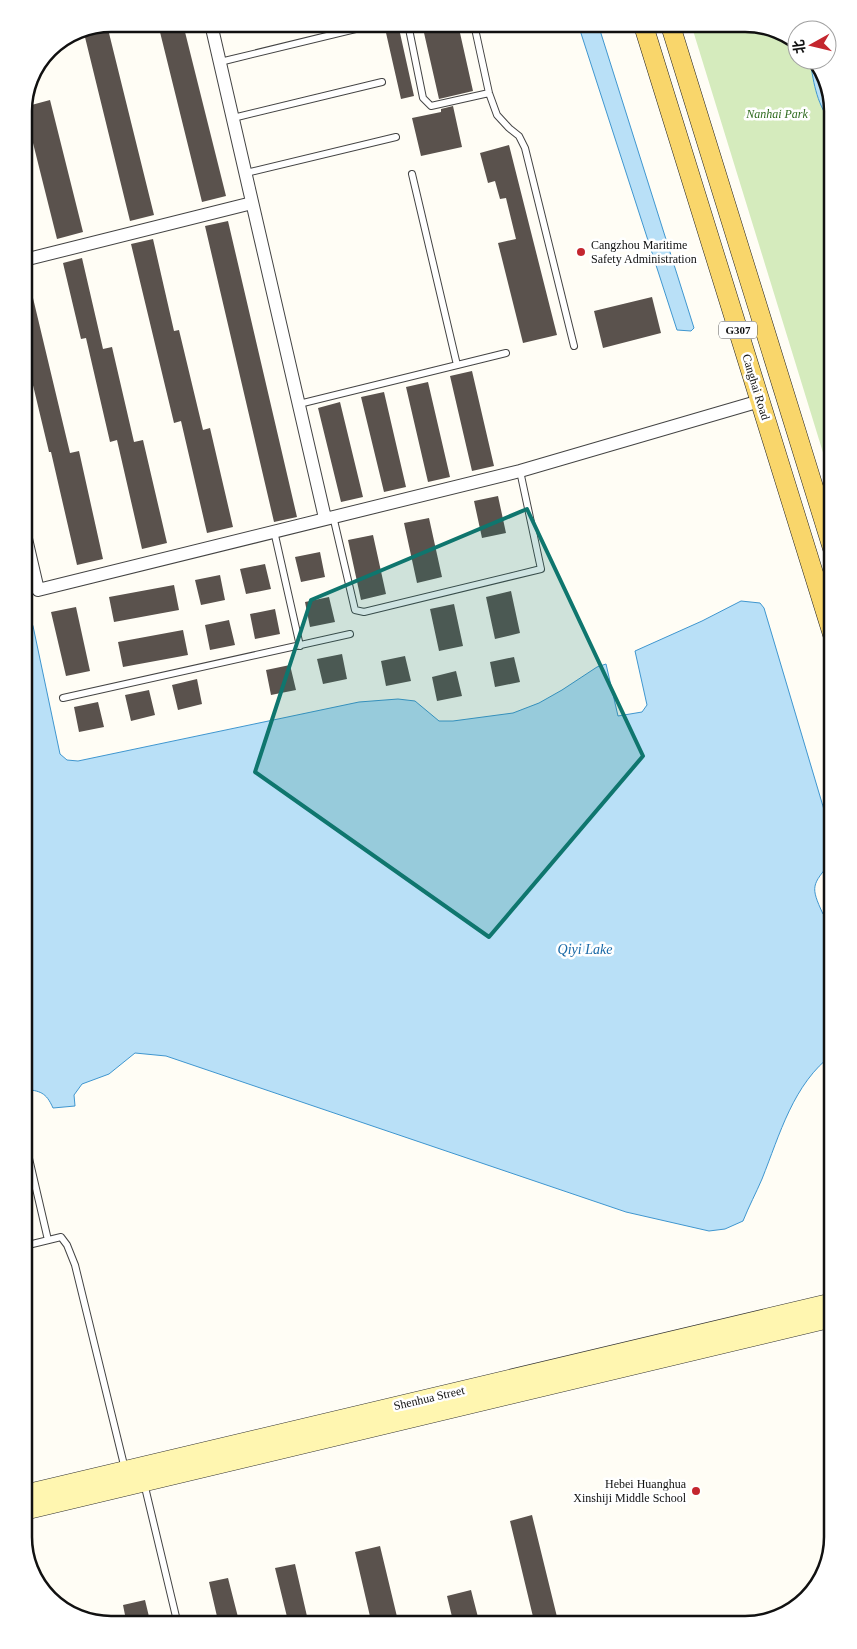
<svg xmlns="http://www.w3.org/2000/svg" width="857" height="1649" font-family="'Times New Roman','Noto Sans SC',serif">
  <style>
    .green { fill: #d5ebbd }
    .water { fill: #b9e0f7; stroke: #3f96cf }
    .building { fill: #5a524d }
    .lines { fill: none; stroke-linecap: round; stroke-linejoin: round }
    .lane-casing { stroke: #444; stroke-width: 8 }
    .street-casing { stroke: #444; stroke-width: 14 }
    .secondary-casing { stroke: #333; stroke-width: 19 }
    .primary-casing { stroke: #222; stroke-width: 20 }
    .lane { stroke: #fff; stroke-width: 6 }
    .street { stroke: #fff; stroke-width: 12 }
    .secondary { stroke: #fff6b0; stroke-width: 18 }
    .primary { stroke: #f9d66b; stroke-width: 19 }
    .marked { fill: #0f766e; fill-opacity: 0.2; stroke: #0f766e; stroke-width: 4; stroke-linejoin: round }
    .poi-dot { fill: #c4262e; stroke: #fff; stroke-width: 2 }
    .labels { text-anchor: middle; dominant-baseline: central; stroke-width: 5; stroke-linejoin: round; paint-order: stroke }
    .shield { fill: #fff; stroke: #585858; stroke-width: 1 }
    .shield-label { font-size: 11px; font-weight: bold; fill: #111 }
    .park-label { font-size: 12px; font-style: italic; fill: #2f6b1f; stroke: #fff }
    .poi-label { font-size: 12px; fill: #111; stroke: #fff; text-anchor: start }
    .street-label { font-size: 12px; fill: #111; stroke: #fff }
    .water-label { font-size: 14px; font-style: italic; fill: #1768a6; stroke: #fff }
    .rim { fill: none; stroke: #111; stroke-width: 2.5 }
  </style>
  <rect width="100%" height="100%" fill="#fffdf5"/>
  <path class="green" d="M691,24h60l46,17v19h16l13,18 7,34v373z"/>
  <path class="water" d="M578,24h20l96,304 -3,3 -14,-1z
    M810,60h3l13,18 7,34v14c-16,-22 -19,-40 -23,-66z
    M741,601l19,2 4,5 61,205 7,31 -1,18c-19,23 -21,24 -8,52l10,4v136c-40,30 -53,80 -71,125 -6,14 -13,27 -19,42l-18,8 -16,2 -83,-19 -460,-156 -31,-3 -26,21 -27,10 -8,11 1,11 -22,2c-7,-16 -13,-17 -29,-19v-484l9,21 27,128 7,6 11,1 281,-59 39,-3 17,2 24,20h14l60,-8 26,-10 23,-13 35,-23 9,-3 12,52 24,-4 5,-7 -12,-54 67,-30z"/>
  <path class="building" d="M158,24h25l43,172 -24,6z
    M384,24h14l16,72 -13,3z
    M422,24h36l15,67 -34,8z
    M107,25l47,190 -24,6 -47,-192z
    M50,100l33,132 -26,7 -33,-132z
    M453,106l9,41 -41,9 -9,-38 29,-6v-3z
    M509,145l48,190 -34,8 -25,-100 18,-4 -10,-41 -6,1 -5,-18 -7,2 -8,-30z
    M228,221l69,296 -23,5 -69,-296z
    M153,239l21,92 5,-1 24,100 7,-2 23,99 -26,6 -26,-112 -7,2 -43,-179z
    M82,258l21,91 9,-2 22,95 9,-2 24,103 -25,6 -25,-109 -7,2 -24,-104 -5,1 -18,-76z
    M28,277l42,176 9,-2 24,108 -26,6 -26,-113h-2l-23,-96h-2v-78z
    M652,297l9,36 -58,15 -9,-37z
    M472,371l22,95 -22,5 -22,-95z
    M428,382l22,95 -22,5 -22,-95z
    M384,392l22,95 -22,5 -23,-95z
    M340,402l23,95 -22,5 -23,-94z
    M498,496l8,37 -24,5 -8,-37z
    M429,518l13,59 -25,6 -13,-60z
    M373,535l13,59 -25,6 -13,-60z
    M320,552l5,25 -24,5 -6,-25z
    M265,564l6,25 -25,5 -6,-25z
    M220,575l5,25 -24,5 -6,-25z
    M174,585l5,25 -65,12 -5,-25z
    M511,591l9,42 -25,6 -9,-42z
    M329,597l6,25 -25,5 -5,-25z
    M454,604l9,42 -24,5 -9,-42z
    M76,607l14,64 -24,5 -15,-64z
    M275,609l5,25 -25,5 -5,-25z
    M229,620l6,25 -25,5 -5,-25z
    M183,630l5,25 -65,12 -5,-25z
    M342,654l5,25 -24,5 -6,-25z
    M405,656l6,25 -25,5 -5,-25z
    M514,657l6,25 -25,5 -5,-25z
    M290,665l6,25 -25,5 -5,-25z
    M456,671l6,25 -25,5 -5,-24z
    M197,679l5,25 -24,6 -6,-25z
    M149,690l6,25 -24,6 -6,-26z
    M98,702l6,25 -25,5 -5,-25z
    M532,1515l27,110h-24l-25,-104z
    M380,1546l19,79h-27l-17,-73z
    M295,1564l14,61h-20l-14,-57z
    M228,1578l12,47h-21l-10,-43z
    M471,1590l9,35h-26l-7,-29z
    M145,1600l6,25h-24l-4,-20z"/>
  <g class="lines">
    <defs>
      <path id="lane" d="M408,24l15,74 8,8 58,-13
        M474,24l15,69 8,22 12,13 10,8 6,12 49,198
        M475,29l18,-5
        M220,62l148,-36
        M233,118l149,-36
        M246,173l150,-36
        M412,174l45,191
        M299,404l207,-51
        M333,516l22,94 9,2 177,-43 -21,-98
        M274,531l26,115
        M63,698l287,-64
        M24,1137l24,103
        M24,1246l37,-9 6,8 8,20 50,204
        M144,1483l34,142"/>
      <path id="street" d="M211,24l114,494
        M24,260l228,-57
        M24,530l14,60 482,-119 240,-70"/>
      <path id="secondary" d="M24,1494l809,-192
        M24,1511l809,-193"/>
      <path id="primary" d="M643,24l190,612
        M670,24l163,526"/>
    </defs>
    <use href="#lane" class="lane-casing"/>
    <use href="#street" class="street-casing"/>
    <use href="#secondary" class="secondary-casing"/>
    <use href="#primary" class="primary-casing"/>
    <use href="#lane" class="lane"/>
    <use href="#street" class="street"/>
    <use href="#secondary" class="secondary"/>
    <use href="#primary" class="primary"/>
  </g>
  <path class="marked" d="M527,509l116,247 -154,181 -234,-165 56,-172z"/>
  <g class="poi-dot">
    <circle cx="581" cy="252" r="5"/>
    <circle cx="696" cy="1491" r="5"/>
  </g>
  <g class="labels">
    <rect class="shield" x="719" y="321.5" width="38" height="17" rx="4"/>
    <g class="shield-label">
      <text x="738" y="330">G307</text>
    </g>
    <g class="park-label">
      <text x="777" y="114">Nanhai Park</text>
    </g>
    <g class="poi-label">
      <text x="591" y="245">Cangzhou Maritime<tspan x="591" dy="14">Safety Administration</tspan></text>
      <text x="686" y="1484" text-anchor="end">Hebei Huanghua<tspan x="686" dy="14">Xinshiji Middle School</tspan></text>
    </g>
    <g class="street-label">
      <text transform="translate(756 387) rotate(73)">Canghai Road</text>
      <text transform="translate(429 1398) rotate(-13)">Shenhua Street</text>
    </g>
    <g class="water-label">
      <text x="585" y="949">Qiyi Lake</text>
    </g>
  </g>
  <path d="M0 0H857V1649H0ZM111 32H745A79 79 0 0 1 824 111V1537A79 79 0 0 1 745 1616H111A79 79 0 0 1 32 1537V111A79 79 0 0 1 111 32Z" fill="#fff" fill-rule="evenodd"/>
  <path class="rim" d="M111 32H745A79 79 0 0 1 824 111V1537A79 79 0 0 1 745 1616H111A79 79 0 0 1 32 1537V111A79 79 0 0 1 111 32Z"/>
  <g transform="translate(812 45) rotate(262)"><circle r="24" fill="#ffffff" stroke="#a0a0a0"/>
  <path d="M0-4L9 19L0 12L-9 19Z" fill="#c4262e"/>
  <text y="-8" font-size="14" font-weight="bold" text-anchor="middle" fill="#111111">北</text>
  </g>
</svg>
